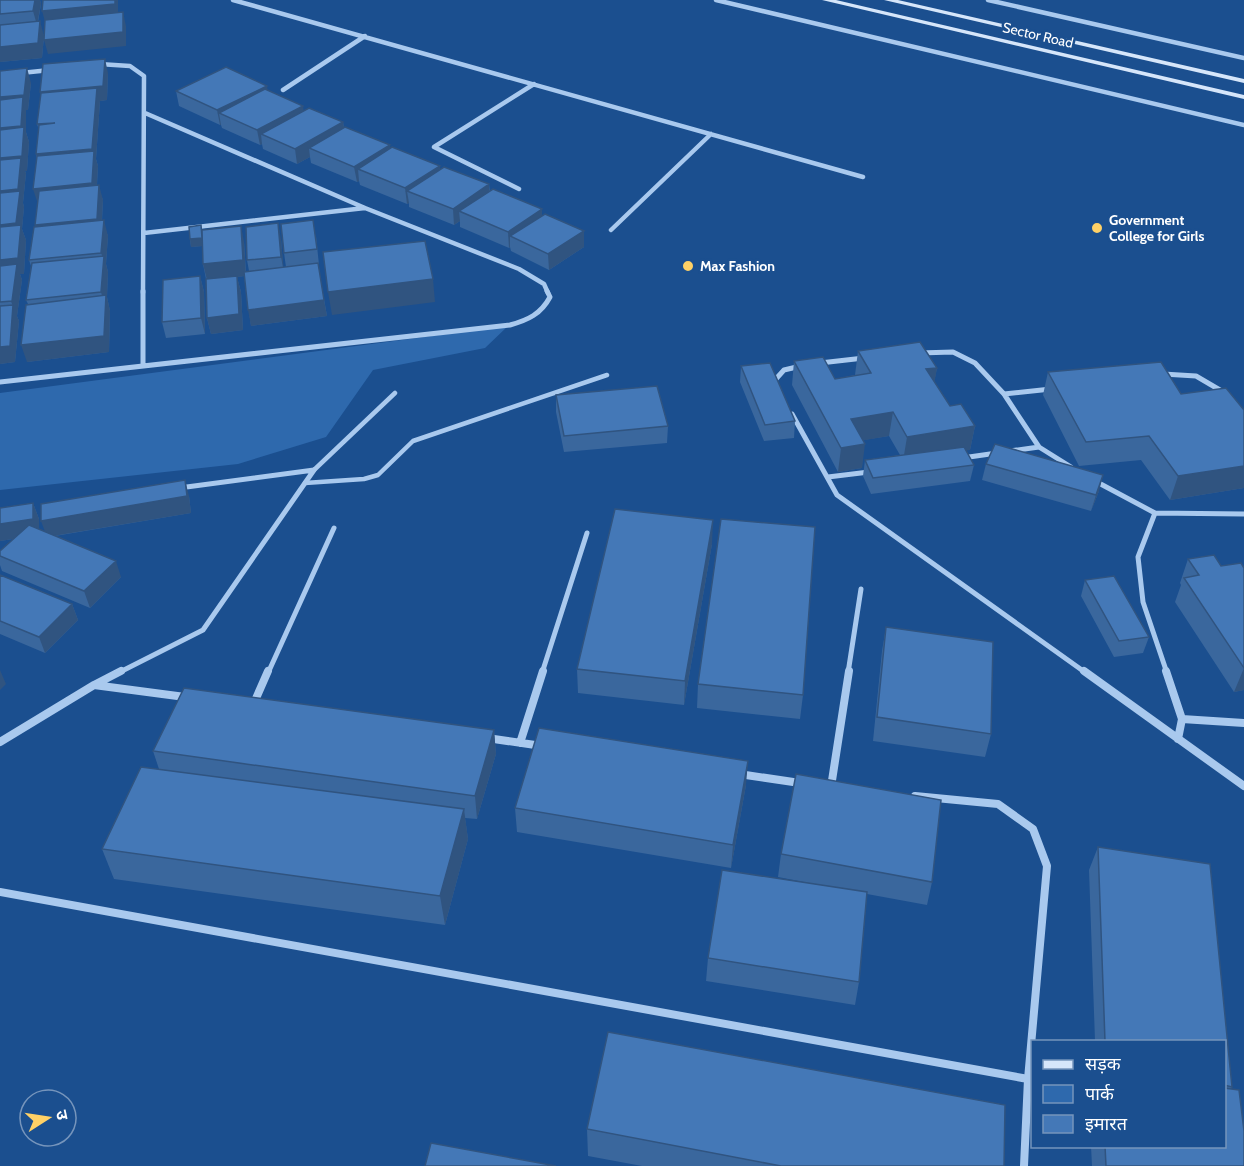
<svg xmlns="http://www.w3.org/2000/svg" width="1244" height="1166" font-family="Cabin,'Noto Sans Devanagari',sans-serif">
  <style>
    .green { fill: #2e69ad }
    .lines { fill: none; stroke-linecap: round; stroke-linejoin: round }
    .service { stroke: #a9c9ee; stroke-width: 4.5 }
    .minor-far2 { stroke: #a9c9ee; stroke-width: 4.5 }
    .minor-far1 { stroke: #a9c9ee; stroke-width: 5 }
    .minor { stroke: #a9c9ee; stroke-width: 8 }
    .secondary { fill: #d6e6fa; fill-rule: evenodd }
    .wall { fill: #3a679d }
    .shaded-wall { fill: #305480 }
    .building { fill: #4478b7; stroke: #305480; stroke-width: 1.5 }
    .poi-dot { fill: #ffd166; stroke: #1b4f8f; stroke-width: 2 }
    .labels { text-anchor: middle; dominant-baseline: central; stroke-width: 5; stroke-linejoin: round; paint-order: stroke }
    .far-street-label { font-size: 14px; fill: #fff; stroke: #1b4f8f }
    .far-poi-label { font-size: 14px; font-weight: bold; fill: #fff; stroke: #1b4f8f; text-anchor: start }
  </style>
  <rect width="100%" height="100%" fill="#1b4f8f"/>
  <path class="green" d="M508,326l-23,22 -112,22 -47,67 -88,27 -238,26v-97z"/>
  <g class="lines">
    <path class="service" d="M314,470l81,-77
      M305,483l59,-4 14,-4 35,-34 194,-66"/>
    <path class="minor-far2" d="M233,0l630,177
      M716,0l528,125
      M988,0l256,58
      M99,64l31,2 14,10 -1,217
      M21,73l29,-3
      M283,90l82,-54
      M145,113l220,95 154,61 25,15 4,9
      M519,189l-85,-42 100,-63
      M611,230l100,-96
      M144,233l221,-25"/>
    <path class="minor-far1" d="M919,353l34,-1 22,11 29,31 35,53 32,20
      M820,363l44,-5
      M143,365v-74
      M1163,374l33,2 29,17
      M0,382l510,-57c18,-5 31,-11 40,-28l-3,-6
      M776,384l-1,-4 9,-10 17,-4
      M1004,394l47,-5
      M792,414l45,81 249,178
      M1010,451l29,-4
      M962,458l35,-5
      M828,477l41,-5
      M1095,481l60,32 89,1
      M179,488l135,-18
      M1155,513l-17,44 5,45 24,71
      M118,673l85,-43 111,-160
      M268,673l66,-145
      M542,673l45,-140
      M848,673l13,-84"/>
    <path class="minor" d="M1084,671l160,115
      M1166,671l16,48 -4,20
      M94,685l91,12
      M254,703l14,-32
      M1182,719l62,4
      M487,738l55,8
      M0,742l94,-57 27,-14
      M520,743l23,-72
      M739,774l61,9
      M831,787l18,-116
      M915,796l83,8 35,25 14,37 -19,213 -4,87
      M0,892l1028,187"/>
    <path class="secondary" d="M822,0h14l408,95v4z
      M884,0h14l346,79v4z"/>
  </g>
  <path class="wall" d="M0,0h40l1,4 -3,18 6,14 -2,22 -42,4z
    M0,71l31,12 -3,27h-2v22l3,10 -2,29h-2l1,2 -3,30 1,4 -2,22 4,11 -2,34h-4l2,6 -5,36 2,5 -4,41 -15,2z
    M108,73l-1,27 -7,1 -4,58 2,7 -1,19 6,15 -1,21 6,15 -2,28 2,8 -1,25 3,14 -1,41 -82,10 1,-58 -2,-4 5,-34 -2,-6 6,-33 3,-23 -2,-50 3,-24 -2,-6z
    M176,91h92l35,20 40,11 1,5 46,18v4l50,20 49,15 1,7 52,24 42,32 -35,23 -38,-19 -1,-4 -1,1 -49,-21v-6l-6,4 -45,-18v-4l-2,1 -47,-19 -1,-4 -2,1 -46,-19 -1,-6 -13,7 -34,-15 -1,-5 -2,1 -38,-17 -1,-3h-1l-41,-19z
    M203,230l41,12 2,30 3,-1 -2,-11 34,-21 2,28h3l-2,-14 32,-17 3,29h-1l9,51 -76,10 -7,-50 -7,1 4,15 2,38 -32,4 -4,-16 -1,-39 -3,-15 -1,-18 -11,1 -1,-8z
    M200,276l4,16 1,42 -39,4 -4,-16z
    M858,351l79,17 -3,14 16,24 25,20 -5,24h-4l8,15 -4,16 -99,13 -8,-18 2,-16 35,-5 -11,-19 -26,4 -1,28 -24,4 -46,-87 2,-24 41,18 20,-4z
    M741,366l54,55 -1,17 -30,3 -24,-59z
    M1048,372l133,22 63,16v78l-74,12 -29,-40 -62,6 -36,-71z
    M556,395l112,31 -1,17 -103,9 -8,-40z
    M986,464l113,27 -8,20 -109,-31z
    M189,496l2,17 -136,23 66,41 -31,31 -88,-37 -2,-6v-14l13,-12 -13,2v-33l33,-5 6,16v10l6,3z
    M712,544l-28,161 -106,-12 -1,-24z
    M1188,559l33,7 23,2v122l-10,2 -59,-90 6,-17 -1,-2z
    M0,575l72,29 6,16 -33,33 -45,-19z
    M1085,580l64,57 -6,16 -29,4 -33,-61z
    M886,627l105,107 -6,23 -112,-16 9,-90z
    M698,684l105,11 -3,24 -103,-11z
    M494,730l2,24 -19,65 -12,-1 3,21 -23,86 -331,-46 -12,-30 57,-80 -6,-18z
    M746,785l-15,83 -214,-36 -2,-24z
    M1098,847l112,17 22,223 -1,2 8,1 5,41v35h-152l-1,-20h133v-105h-129l-6,-171z
    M781,854l151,28 -5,23 -60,-11 -8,88 -4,23 -149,-24 2,-23 111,-73 -41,-8z
    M587,1129l417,37h-362l-54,-10z"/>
  <path class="shaded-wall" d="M35,0h5l1,4 -4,21 -4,-14z
    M115,0h3v18l-72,7 -4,-14z
    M123,12l3,14v20l-78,8 -4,-14z
    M40,21l4,15 -2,22 -42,4v-15z
    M105,59l3,14 -1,27 -7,1 -4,58 2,7 -2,32 -58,6 -5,-15 7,-20 -4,-15 56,-5 -48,-43 -4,-14z
    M27,68l4,15 -3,27h-2v22l3,10 -2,29h-2l1,2 -3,30 1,4 -2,22 4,11 -2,34h-4l2,6 -5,36 2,5 -4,41 -15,2v-17l13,-41 -13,-29v-180z
    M267,86l2,14 -50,13 2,12h-1l-3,-15z
    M303,106l2,15 -44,13 1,10 -2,1 -3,-15z
    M343,122l3,16 -37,10 1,9 -13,7 -2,-15z
    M390,145l2,16 -34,8 1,12 -2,1 -3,-15z
    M440,166l1,15 -34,10 2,12 -2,1 -2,-16z
    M489,184l1,16 -31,11 1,10 -6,4 -1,-16z
    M99,185l4,15 -2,35 -61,6 -5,-16z
    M542,209v16l-32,11v11l-1,1 -1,-16z
    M104,220l4,16 -2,28 2,8 -1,25 3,14 -1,41 -82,10 -6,-17 84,-38 -4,-15 3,-32 -3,-7z
    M278,223l3,16 3,33 -3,-15z
    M201,225l3,21 -13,1 -1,-8z
    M241,226l3,16 2,34 -9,1 4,15 2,38 -32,4 -4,-16v-38l-4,-16z
    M584,231v16l-35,23 -1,-16z
    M200,276l4,16 1,42 -4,-16z
    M433,279l2,23 -103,13 -4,-23z
    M324,300l3,16 -76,10 -3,-16z
    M937,368l-4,23 -7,-22z
    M893,412l-4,24 -41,7 3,-24z
    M975,426l-5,24 -67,11 4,-24z
    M865,444l-3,24 -24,4 3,-24z
    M1244,466v22l-74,12 8,-24z
    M1103,475l-4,16 -8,20 5,-16z
    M185,480l4,16 2,17 -144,24 -6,-16z
    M33,503l6,16v16l-39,6v-17z
    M713,520l-1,24 -28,161 1,-24z
    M116,561l5,16 -31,31 -6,-17z
    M72,604l6,16 -33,33 -6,-16z
    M1244,668v22l-10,2z
    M0,670l6,14 -6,6z
    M494,730l2,24 -19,65 -2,-23z
    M748,761l-2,24 -15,83 2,-23z
    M464,809l4,30 -23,86 -5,-29z"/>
  <path class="building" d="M0,0h35l-2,11 -33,3z
    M43,0h72v4l-73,7z
    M123,12v20l-79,8 1,-20z
    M40,21l-2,22 -38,4v-22z
    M105,59l-2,27 -63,6 3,-28z
    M226,67l41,19 -50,24 -41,-19z
    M27,68l-3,27 -24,2v-26z
    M97,88l-5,61 -56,5 3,-29 16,-2 -18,1 4,-31z
    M265,89l38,17 -46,24 -38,-17z
    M23,97l-2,29 -21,2v-28z
    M309,108l34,14 -48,27 -34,-15z
    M24,127l-2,29 -22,2v-28z
    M345,127l45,18 -36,22 -45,-19z
    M392,147l48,19 -35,22 -47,-19z
    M94,151l-2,32 -59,6 4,-33z
    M21,158l-3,31 -18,2v-31z
    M444,167l45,17 -36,25 -46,-18z
    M99,185l-2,34 -62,6 4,-34z
    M493,189l49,20 -34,23 -49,-21z
    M20,191l-4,32 -16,2v-32z
    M545,214l39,17 -36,23 -38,-18z
    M104,220l-3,33 -72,7 5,-33z
    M313,220l4,29 -33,4 -3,-29z
    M278,223l3,34 -34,3 -1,-33z
    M21,225l-3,33 -18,2v-33z
    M201,225l1,13 -12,1 -1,-12z
    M241,226l2,34 -40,4 -1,-34z
    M425,241l8,38 -105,13 -5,-40z
    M104,256l-3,36 -75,8 6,-37z
    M318,263l6,37 -76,10 -4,-38z
    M17,264l-5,37 -12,1v-36z
    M200,276l1,42 -39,4 1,-42z
    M237,276l2,38 -32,4 -1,-39z
    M106,295l-2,41 -83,9 5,-40z
    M13,305l-3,41 -10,1v-41z
    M920,342l17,26 -11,1 24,37 11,-2 14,22 -68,11 -14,-25 -42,7 14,25 -24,4 -47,-87 29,-4 12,22 36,-6 -13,-22z
    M1161,362l20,32 45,-6 18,22v56l-66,10 -29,-40 -63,6 -38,-70z
    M770,363l25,58 -30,4 -24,-59z
    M657,386l11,40 -104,10 -8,-41z
    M995,444l108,31 -7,20 -110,-31z
    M964,447l10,18 -101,13 -8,-18z
    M185,480l2,16 -146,25v-17z
    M33,503v16l-33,5v-16z
    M615,509l98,11 -28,161 -108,-12z
    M721,519l94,8 -12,168 -105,-11z
    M29,525l87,36 -32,30 -84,-35v-5z
    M1214,555l7,11 20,-3 3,5v100l-60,-90 15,-3 -11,-16z
    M0,575l72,29 -33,33 -39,-16z
    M1114,576l35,61 -30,4 -34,-61z
    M886,627l107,15 -2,92 -114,-17z
    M184,688l310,42 -19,66 -322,-45z
    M539,728l209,33 -15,84 -218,-37z
    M141,767l323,42 -24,87 -338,-47z
    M796,774l145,26 -9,82 -151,-28z
    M1098,847l112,17 22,223 -8,-2v-44h-119z
    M722,870l145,22 -8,90 -151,-24z
    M608,1032l397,73 -1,61h-223l-194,-37z
    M1224,1088l15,2 5,41v35h-138l-1,-20h119z
    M431,1143l125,23h-131z"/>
  <g class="poi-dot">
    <circle cx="1097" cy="228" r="6"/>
    <circle cx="688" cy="266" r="6"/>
  </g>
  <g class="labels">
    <g class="far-street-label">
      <text transform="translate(1038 35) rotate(13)">Sector Road</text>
    </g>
    <g class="far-poi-label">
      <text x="1109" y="220">Government<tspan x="1109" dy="16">College for Girls</tspan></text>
      <text x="700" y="266">Max Fashion</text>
    </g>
  </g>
  <rect x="1031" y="1040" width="195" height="108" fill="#1b4f8f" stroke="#7695bc" stroke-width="1.5"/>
  <rect x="1043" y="1060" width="30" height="9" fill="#d6e6fa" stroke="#7695bc" stroke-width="1.5"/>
  <text x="1085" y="1070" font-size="18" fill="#ffffff">सड़क</text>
  <rect x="1043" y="1085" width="30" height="18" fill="#2e69ad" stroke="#7695bc" stroke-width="1.5"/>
  <text x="1085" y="1100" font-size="18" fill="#ffffff">पार्क</text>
  <rect x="1043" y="1115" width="30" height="18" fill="#4478b7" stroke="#7695bc" stroke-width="1.5"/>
  <text x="1085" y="1130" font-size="18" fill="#ffffff">इमारत</text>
  <g transform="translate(48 1118) rotate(78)"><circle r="28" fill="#1b4f8f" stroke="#7695bc" stroke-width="1.5"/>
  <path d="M0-4.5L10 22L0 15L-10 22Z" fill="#ffd166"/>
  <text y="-9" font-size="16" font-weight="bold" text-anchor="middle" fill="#ffffff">उ</text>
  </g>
</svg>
